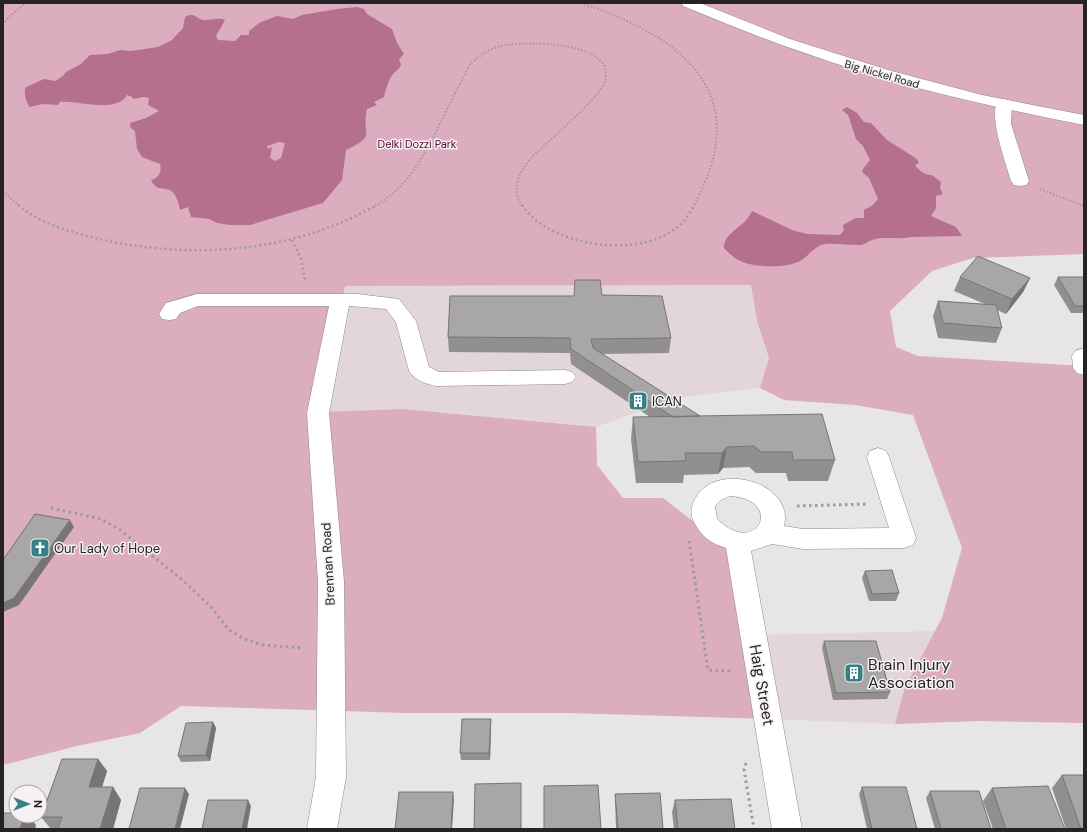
<svg xmlns="http://www.w3.org/2000/svg" width="1087" height="832" font-family="'DM Sans',sans-serif">
  <style>
    .built { fill: #e2d6da }
    .green { fill: #dcacbf }
    .water { fill: #b4708d; fill-rule: evenodd }
    .lines { fill: none; stroke-linecap: round; stroke-linejoin: round }
    .minor-casing { stroke: #8e8a8c; stroke-width: 1 }
    .major-casing { stroke: #8e8a8c; stroke-width: 1 }
    .path-far2 { stroke: #9e9b9c; stroke-width: 2; stroke-dasharray: 1.5 2; stroke-linecap: butt }
    .path-far1 { stroke: #9e9b9c; stroke-width: 2.5; stroke-dasharray: 2 3; stroke-linecap: butt }
    .path { stroke: #9e9b9c; stroke-width: 3; stroke-dasharray: 2.5 3.5; stroke-linecap: butt }
    .minor { fill: #fff; fill-rule: evenodd }
    .major { fill: #fff; fill-rule: evenodd }
    .wall { fill: #918f90 }
    .shaded-wall { fill: #767475 }
    .building { fill: #a9a6a7; stroke: #767475 }
    .labels { text-anchor: middle; dominant-baseline: central; stroke-width: 3; stroke-linejoin: round; paint-order: stroke }
    .far-street-label { font-size: 11px; fill: #252324; stroke: #f6f2f3 }
    .far-park-label { font-size: 11px; fill: #590235; stroke: #f6f2f3 }
    .poi-label { font-size: 13px; fill: #252324; stroke: #f6f2f3; text-anchor: start }
    .street-label { font-size: 13px; fill: #252324; stroke: #f6f2f3 }
    .near-poi-label { font-size: 16px; fill: #252324; stroke: #f6f2f3; text-anchor: start }
    .near-street-label { font-size: 16px; fill: #252324; stroke: #f6f2f3 }
  </style>
  <rect width="100%" height="100%" fill="#e8e5e6"/>
  <path class="built" d="M751,285l6,36 12,37 -9,30 -84,10 -80,29 -193,-18 -83,3 24,-126z
    M935,631l-30,56 -10,37 -124,-5 -15,-84z"/>
  <path class="green" d="M3,3h1081v251l-111,4 -41,13 -42,40 6,36 22,9 166,10v357l-105,-2 -84,3 10,-37 37,-69 20,-70 -49,-133 -58,-10 -71,-5 -24,-12 9,-30 -12,-37 -6,-36 -406,1 -25,126 83,-3 193,18 1,38 26,33h40l44,34 21,11 43,176 -204,-6h-161l-225,-7 -41,27 -63,13 -74,19z"/>
  <path class="water" d="M357,7l7,2 3,5 25,15 5,14 7,11 -5,5 2,6c-2,4 -3,4 -6,7 -6,5 -9,17 -11,25l-10,5 3,3 -10,4c-6,26 11,26 -21,41l-4,30 -19,23 -73,22h-20l-13,-2 -8,-4 -18,-2 -3,-10 -8,3c-1,-6 -4,-17 -10,-20 -10,-3 -13,1 -19,-10 8,-2 11,-8 9,-16l-18,-7 -5,-8 -2,-18 -5,-4v-4l16,-5 13,-7 -11,-6 1,-7 -5,-1 -11,2 -1,-2 -5,-2c-11,19 -49,5 -67,7l-2,3 -16,-1 -12,3c-4,-5 -7,-14 -4,-20l18,-8 11,2 8,-5 3,-4 15,-8 9,-9 18,-1 12,-4 11,1 27,-4 14,-7 11,-12 2,-11c11,-5 9,1 18,3 7,1 14,-3 22,0l-9,16 2,4 17,1 6,-6h8v-4l10,-8 18,-7 16,3 9,-4 35,-6zM279,142l6,1 -4,15 -6,3 -5,-3 2,-11 -4,2 -1,-3z
    M847,107l10,6 7,9 7,1 16,17 30,19 2,4 -4,2c5,6 9,10 17,10l9,7 -1,6 3,6 -7,2v12l-5,8 25,11 6,9 -51,1c-13,3 -28,-1 -39,3 -6,2 -8,6 -14,5 -12,0 -22,-2 -33,-1 -11,2 -16,12 -25,17 -14,8 -52,7 -65,-3 -4,-3 -8,-7 -11,-10 -1,-13 16,-20 23,-29 2,-2 3,-5 5,-8l40,19 15,4 33,1 4,-5 -1,-5 13,-7h8v-8l9,-5 5,-6 -9,-21 -7,-6 1,-3 7,-9 -7,-14 -7,-7 -8,-24 -6,-5z"/>
  <g class="lines">
    <defs>
      <path id="minor" d="M1004,99l6,2 2,3 -1,20 18,57 -3,4 -6,1 -6,-1 -3,-4c-5,-18 -23,-65 -13,-80z
        M197,294h160l42,5 17,22 13,46 10,5 126,-2 7,2 4,5 -4,5 -7,2 -129,2c-10,-2 -21,-6 -27,-15l-13,-49 -10,-13 -37,-3 -20,107 15,169 2,195 -9,52h-30l9,-52 2,-195 -11,-169 22,-107h-131l-18,7 -4,6 -7,1 -7,-1 -3,-5 7,-11z
        M1084,348v27l-7,-2 -4,-5 -1,-12 3,-5z
        M878,448l8,3 3,6 27,81 -3,7 -9,3 -101,1 -31,-5 -21,7 51,278h-30l-46,-281c-16,-5 -24,-11 -32,-26 -4,-8 -3,-15 1,-23 20,-39 100,-17 89,27l19,3 86,-1 -22,-71 3,-6zM730,496c55,3 28,63 -13,23l-2,-13 6,-6z"/>
      <path id="major" d="M681,3h19l90,36 98,31 94,25 102,20v10c-86,-17 -173,-36 -256,-64 -49,-16 -97,-35 -145,-55z"/>
    </defs>
    <use href="#minor" class="minor-casing"/>
    <use href="#major" class="major-casing"/>
    <path class="path-far2" d="M581,3c67,23 149,61 134,147 -3,19 -13,39 -21,56
      M3,25l7,-9 16,-13
      M1040,189l44,17
      M3,191l16,15
      M375,206c36,-20 54,-59 71,-95 8,-16 16,-31 24,-47 9,-8 19,-15 31,-18 23,-5 116,-6 104,35 -5,17 -60,63 -75,78 -12,15 -19,30 -8,47"/>
    <path class="path-far1" d="M18,205c22,19 53,27 81,34 92,21 194,14 278,-34
      M522,205c27,41 114,54 153,24 9,-6 14,-14 19,-24
      M1082,205l2,1
      M292,240l9,19 4,21"/>
    <path class="path" d="M797,506l71,-2
      M51,508l50,11 18,10 66,53 26,25 18,23 15,9 18,6 41,3
      M689,541l19,129 25,1
      M746,763l-2,7 10,59"/>
    <use href="#minor" class="minor"/>
    <use href="#major" class="major"/>
  </g>
  <path class="wall" d="M960,277l70,1 -7,14 -17,22 -9,-4 5,18 -6,15 -58,-5 -5,-22 5,-15 47,3 -31,-13z
    M1058,277h26v36h-13l-17,-28z
    M602,295l69,43 -2,15 -67,1 98,62 135,44 -7,21h-40l-2,-8h-30l-7,-6 -26,1 -5,6 -34,1 -1,8h-47l-5,-44 2,-22h17l-79,-53 -1,-11 -121,-1 -1,-15 126,-41z
    M865,571l34,22 -3,8h-27l-7,-23z
    M824,641l66,51 -3,7 -54,1 -11,-52z
    M491,719v6l-1,35h-29l-1,-7z
    M213,722l3,6 -6,33 -29,1 -3,-6z
    M98,759l9,12 -5,16h11l8,13 -8,29h-62l-10,-12z
    M1062,775l22,54h-18l-14,-41z
    M862,787l55,42h-50l-8,-35z
    M992,788l73,41h-72l-10,-28z
    M930,791l61,38h-56l-9,-31z
    M615,794l48,35h-47l-1,-29z
    M675,800l60,29h-61l-2,-17z"/>
  <path class="shaded-wall" d="M1030,278l-7,14 -17,22 6,-15z
    M727,447l-4,21 -5,6 4,-21z
    M70,520l4,7 -55,78 -16,7v-9z
    M491,719v6l-1,35 -1,-7z
    M213,722l3,6 -6,33 -4,-6z
    M98,759l9,12 -9,29 -9,-13z
    M113,787l8,13 -8,29h-13z
    M185,788l4,6 -9,35h-5z
    M453,792l1,7 -2,30h-1z
    M248,800l3,6 -4,23h-5z
    M24,816h5l7,9 -1,4h-15z"/>
  <path class="building" d="M978,256l52,22 -18,21 -52,-22z
    M1058,277h26v29h-9z
    M575,280h25l2,15 60,1 9,42 -80,1 2,9 107,68 -27,1 -102,-68 -1,-11 -122,-1 2,-41h124z
    M938,301l58,4 6,23 -59,-5z
    M822,414l13,46h-42l-1,-8h-31l-7,-6 -27,1 -5,6h-37l1,8 -48,1 -5,-45z
    M35,514l35,6 -56,78 -11,5v-43z
    M892,570l7,23 -27,1 -7,-23z
    M824,641h52l14,51 -54,1z
    M462,719h29l-2,34h-29z
    M213,722l-7,33 -28,1 8,-33z
    M62,759h36l-9,28h24l-13,42h-42l4,-12h-21z
    M1062,775h22v54h-3z
    M521,783v46h-47l1,-45z
    M598,785l3,44h-57v-43z
    M1048,786l17,43h-59l-14,-41z
    M862,787h44l11,42h-45z
    M140,788h45l-10,41h-46z
    M930,791h49l12,38h-50z
    M399,792h54l-2,37h-56z
    M660,793l3,36h-45l-3,-35z
    M731,799l4,30h-57l-3,-29z
    M208,800h40l-6,29h-40z
    M3,813h13v3h8l-4,13h-17z"/>
  <defs>
    <symbol id="building-square" viewBox="-11 -11 22 22"><rect x="-9" y="-9" width="18" height="18" rx="4" fill="#388086" stroke="#f6f2f3"/><path d="M-4-6H4V6H1V3H-1V6H-4ZM-2.5-4.3h1.7v1.8h-1.7ZM.8-4.3h1.7v1.8H.8ZM-2.5-1h1.7V.8h-1.7ZM.8-1h1.7V.8H.8Z" fill="#fff"/></symbol>
    <symbol id="church-square" viewBox="-11 -11 22 22"><rect x="-9" y="-9" width="18" height="18" rx="4" fill="#388086" stroke="#f6f2f3"/><path d="M-1.2-6h2.4v3.5h3.3v2.4h-3.3V6h-2.4V-.1h-3.3v-2.4h3.3Z" fill="#fff"/></symbol>
  </defs>
  <g fill-rule="evenodd">
    <use href="#building-square" x="627" y="390" width="22" height="22"/>
    <use href="#church-square" x="29" y="537" width="22" height="22"/>
    <use href="#building-square" x="843" y="662" width="22" height="22"/>
  </g>
  <g class="labels">
    <g class="far-street-label">
      <text transform="translate(882 74) rotate(16)">Big Nickel Road</text>
    </g>
    <g class="far-park-label">
      <text x="417" y="144">Delki Dozzi Park</text>
    </g>
    <g class="poi-label">
      <text x="652" y="401">ICAN</text>
      <text x="54" y="548">Our Lady of Hope</text>
    </g>
    <g class="street-label">
      <text transform="translate(328 564) rotate(-93)">Brennan Road</text>
    </g>
    <g class="near-poi-label">
      <text x="868" y="664">Brain Injury<tspan x="868" dy="18">Association</tspan></text>
    </g>
    <g class="near-street-label">
      <text transform="translate(762 685) rotate(80)">Haig Street</text>
    </g>
  </g>
  <rect width="1087" height="832" fill="none" stroke="#252324" stroke-width="8"/>
  <g transform="translate(28 804) rotate(90)"><circle r="19" fill="#f6f2f3" stroke="#a29fa0"/>
  <path d="M0-3L7 15L0 10L-7 15Z" fill="#388086"/>
  <text y="-6" font-size="11" font-weight="bold" text-anchor="middle" fill="#252324">N</text>
  </g>
</svg>
